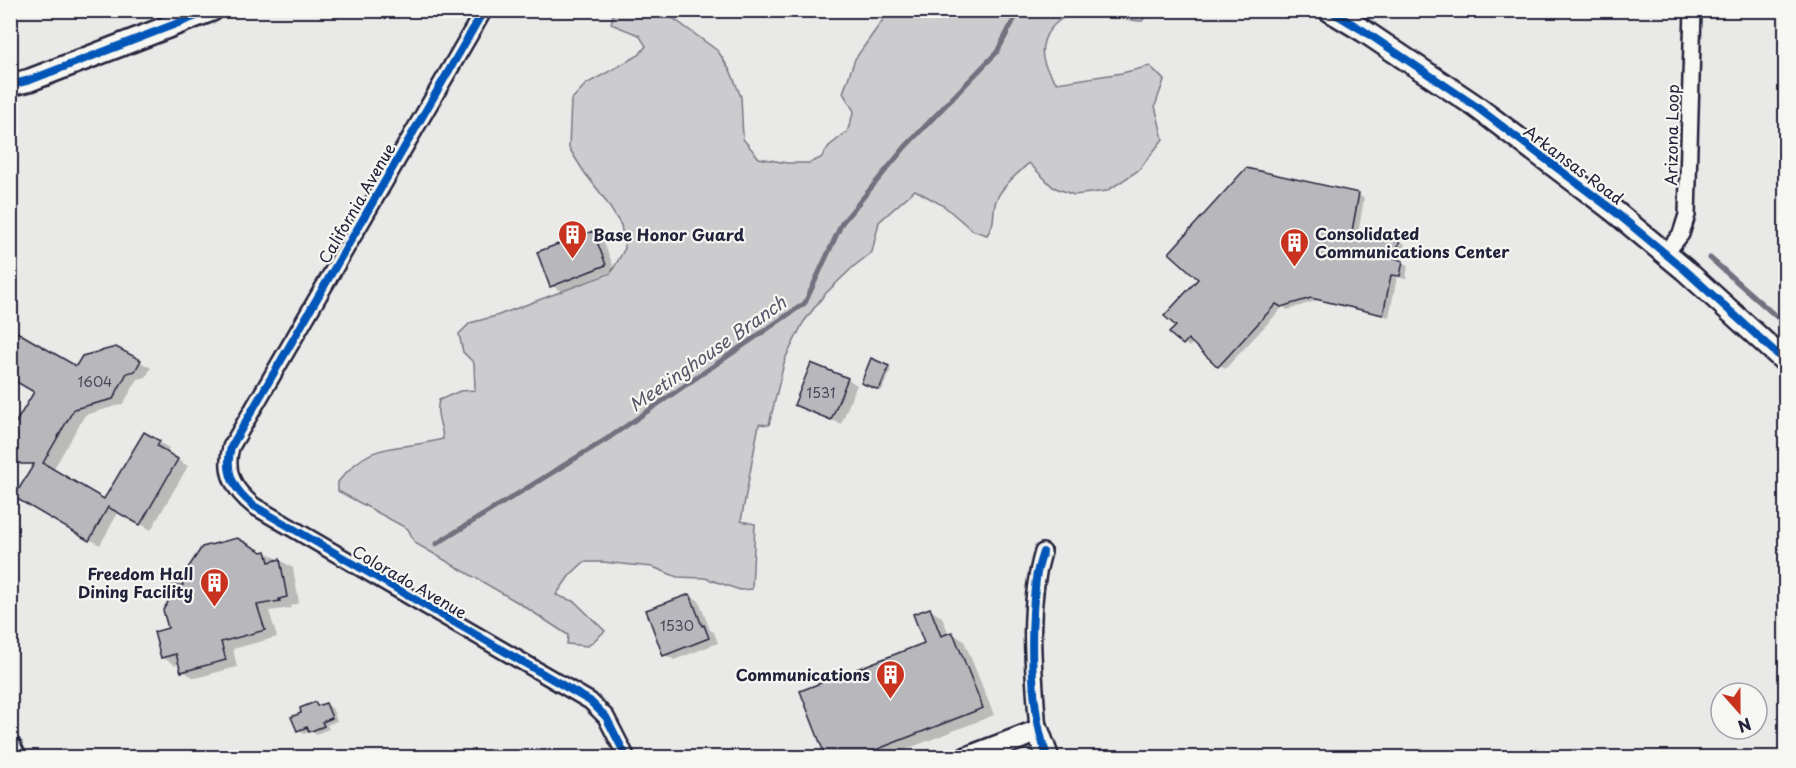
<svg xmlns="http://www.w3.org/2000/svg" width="1796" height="768" font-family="'Playpen Sans',sans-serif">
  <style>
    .green { fill: #ccccce; stroke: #777784; stroke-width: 1.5 }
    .shadow { fill: #0003 }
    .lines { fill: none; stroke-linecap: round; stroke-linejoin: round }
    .stream { stroke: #71717f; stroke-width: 5 }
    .building { fill: #b8b8bc; stroke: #22223b; stroke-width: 1.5 }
    .street-casing { stroke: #22223b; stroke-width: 20 }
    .secondary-casing { stroke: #22223b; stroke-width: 26 }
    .street { stroke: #f6f6f2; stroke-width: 15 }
    .secondary { stroke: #f6f6f2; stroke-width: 21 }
    .cycleway-casing { stroke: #f6f6f2; stroke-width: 11 }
    .cycleway { stroke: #0057b8; stroke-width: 8 }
    .labels { text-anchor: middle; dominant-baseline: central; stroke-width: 4.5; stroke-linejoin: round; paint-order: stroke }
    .number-label { font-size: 14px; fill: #48485b }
    .street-label { font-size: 16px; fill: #22223b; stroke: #f6f6f2 }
    .poi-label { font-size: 16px; font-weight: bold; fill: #22223b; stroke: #f6f6f2; text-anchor: start }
    .water-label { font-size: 18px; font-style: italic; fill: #565668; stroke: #f6f6f2 }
  </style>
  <rect width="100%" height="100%" fill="#e9e9e7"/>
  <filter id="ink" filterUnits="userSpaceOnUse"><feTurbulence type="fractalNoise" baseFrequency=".0167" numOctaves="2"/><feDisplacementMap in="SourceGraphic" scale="12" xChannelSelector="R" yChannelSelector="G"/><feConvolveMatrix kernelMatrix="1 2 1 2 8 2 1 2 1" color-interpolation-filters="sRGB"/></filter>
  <g filter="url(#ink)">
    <path class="green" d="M614,10l49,1 55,40 13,21 10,25 2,42 16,19 28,5h22l12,-5 8,-12 18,-14 7,-21 -11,-18 12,-34 27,-38 5,-10h263l-8,10c-27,-1 -57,-20 -81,-2 -8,6 -14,12 -17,22 -5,17 2,29 13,42l65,-10 28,-7 14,14 -9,26 8,33 -24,31 -32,21 -33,4 -21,-8 -24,-24c-10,9 -31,27 -34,41 -3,14 1,18 -8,31l-15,-5 -28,-24 -29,-16 -36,32 -7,30 -19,15 -29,28 -21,28 -18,36 -16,66 -10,-1 -18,97 14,3 -3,65 -12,1 -35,-12 -28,-1 -24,-10 -51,-5h-18l-14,13 -14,20 19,7 30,29 -17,15 -21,-2 1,-9 -49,-32 -104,-60 -7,-14 -70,-38v-9c35,-44 57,-30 105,-43 -1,-16 -8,-23 -4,-39l21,-9 15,-1 -1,-27 -11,-11 -4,-18 11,-11 26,-7 115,-43 14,-25 -4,-23 -19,-30 -18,-23 -15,-24 2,-48 15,-16 53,-29 7,-9 -7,-11 -28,-11z"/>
    <path class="shadow" d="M1358,195l6,3 -6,36 41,7 6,3 -4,17 7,4 -2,14 -9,-2 -8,40 -71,-17 -30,10 -5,-3 -58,62 -31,-27 -5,5 -17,-14z
      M593,232l9,6 13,32 -54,21 -9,-5z
      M116,348l35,20 -5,9 -8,2 -15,25 -38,11 -32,55 52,31 40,-67 24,14 -3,5 22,13 -37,64 -32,-19 -19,34 -84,-48 20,-34 41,-95z
      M872,360l19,9 -9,21 -20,-8z
      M847,379l10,6 -16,39 -45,-20z
      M266,552l27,16 6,35 -8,3v2l-22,3 8,26 -44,12 4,18 -42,11 -13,-7 -2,-8 -5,2 -13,-8 7,-28 16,-43z
      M690,595l9,6 11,29 4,2 4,11 -44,17 -9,-5z
      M930,610l12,7 7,17 3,-1 12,8 30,74 -110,43h-56l98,-114z
      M315,704l4,3 7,-3 6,4 5,13 -10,4 2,4 -13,5 -6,-3 -6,3 -6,-4 5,-16z"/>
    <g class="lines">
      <path class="stream" d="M1710,258l76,67
        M436,544l174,-107 195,-134 37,-80 64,-77 91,-94 22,-42"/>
    </g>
    <path class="building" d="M1246,168l113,25 -7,38 48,8 -5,19 8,3 -3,15 -9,-1 -8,40 -72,-17 -30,9 -5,-3 -58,63 -30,-28 -5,6 -14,-12 7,-7 -12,-10 34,-37 -29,-26z
      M593,231l13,34 -56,22 -13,-35z
      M10,328l66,38 6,-10 34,-9 25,13 -6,11 -8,2 -14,26 -39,10 -31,54 61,36 40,-67 16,9 -3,5 21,13 -38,66 -32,-18 -19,34 -75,-44 20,-33h-13l-11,-6v-26l24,-40 -24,-14z
      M871,358l18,8 -10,24 -18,-7z
      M811,363l37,15 -17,42 -37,-15z
      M237,538l25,14 4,-1 3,11 11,-3 7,38 -8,2 1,2 -23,4 8,25 -44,12 5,18 -45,12 -5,-18 -15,4 -7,-26 14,-4 -5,-18 10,-16 -3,-8 13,-1 -3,-11 6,-3 16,-24z
      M690,594l12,32 2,-1 5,13 -46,18 -17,-46z
      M930,608l11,28 11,-4 2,3 29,73 -128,50h-29l-26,-67 124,-48 -11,-29z
      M315,702l2,4 9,-3 6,15 -10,4 2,4 -15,6 -2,-5 -10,4 -6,-14 10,-4 -1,-5z"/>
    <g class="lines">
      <defs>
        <path id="street" d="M484,10l-253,437c-7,26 3,43 23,59l336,195 16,16 21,41
          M1665,254l16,-20 6,-19 6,-205
          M1038,731c-4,-59 -12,-122 5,-179"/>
        <path id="secondary" d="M1329,10l35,21 110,74 140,106 71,59 101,92
          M10,85l20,-5 182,-70
          M10,747l5,11
          M967,758l71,-27 10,27"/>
      </defs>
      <use href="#street" class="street-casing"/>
      <use href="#secondary" class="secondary-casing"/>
      <use href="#street" class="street"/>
      <use href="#secondary" class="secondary"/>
      <defs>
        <path id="cycleway" d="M484,10l-253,437c-7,26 3,43 23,59l336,195 16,16 21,41
          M1329,10l35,21 110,74 140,106 71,59 101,92
          M10,85l20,-5 182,-70
          M1043,552c-3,9 -6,18 -7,27 -6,48 -7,134 12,179"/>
      </defs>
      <use href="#cycleway" class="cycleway-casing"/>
      <use href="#cycleway" class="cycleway"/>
    </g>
  </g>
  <defs>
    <symbol id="building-pin" viewBox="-11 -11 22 30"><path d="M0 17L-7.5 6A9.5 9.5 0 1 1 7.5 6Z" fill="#c8321e" stroke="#f6f6f2"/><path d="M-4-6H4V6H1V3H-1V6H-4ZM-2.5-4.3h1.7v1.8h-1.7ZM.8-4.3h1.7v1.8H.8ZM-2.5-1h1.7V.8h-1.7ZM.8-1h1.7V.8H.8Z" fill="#fff"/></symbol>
  </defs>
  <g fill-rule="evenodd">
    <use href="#building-pin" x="556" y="218" width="33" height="45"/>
    <use href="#building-pin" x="1278" y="226" width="33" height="45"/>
    <use href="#building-pin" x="198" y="566" width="33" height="45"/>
    <use href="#building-pin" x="874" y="658" width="33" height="45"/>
  </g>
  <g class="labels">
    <g class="number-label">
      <text x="95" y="381">1604</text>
      <text x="821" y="392">1531</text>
      <text x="677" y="625">1530</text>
    </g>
    <g class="street-label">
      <text transform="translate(1671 135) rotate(-89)">Arizona Loop</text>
      <text transform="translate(1574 164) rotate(37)">Arkansas Road</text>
      <text transform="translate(356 203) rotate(-60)">California Avenue</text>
      <text transform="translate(410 581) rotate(30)">Colorado Avenue</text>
    </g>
    <g class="poi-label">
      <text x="1315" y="233">Consolidated<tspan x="1315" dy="18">Communications Center</tspan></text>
      <text x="593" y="234">Base Honor Guard</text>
      <text x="193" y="573" text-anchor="end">Freedom Hall<tspan x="193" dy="18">Dining Facility</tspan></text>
      <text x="870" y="674" text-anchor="end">Communications</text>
    </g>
    <g class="water-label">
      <text transform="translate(707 353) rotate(-35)">Meetinghouse Branch</text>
    </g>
  </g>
  <rect width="1796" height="768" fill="none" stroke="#f6f6f2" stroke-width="36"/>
  <rect x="18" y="18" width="1760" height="732" fill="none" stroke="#22223b" stroke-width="2" filter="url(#ink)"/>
  <g transform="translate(1739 711) rotate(159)"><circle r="28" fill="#f6f6f2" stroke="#a1a1a9" stroke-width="1.5"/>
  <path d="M0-4.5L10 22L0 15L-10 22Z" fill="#c8321e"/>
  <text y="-9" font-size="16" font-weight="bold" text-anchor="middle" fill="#22223b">N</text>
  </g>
</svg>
